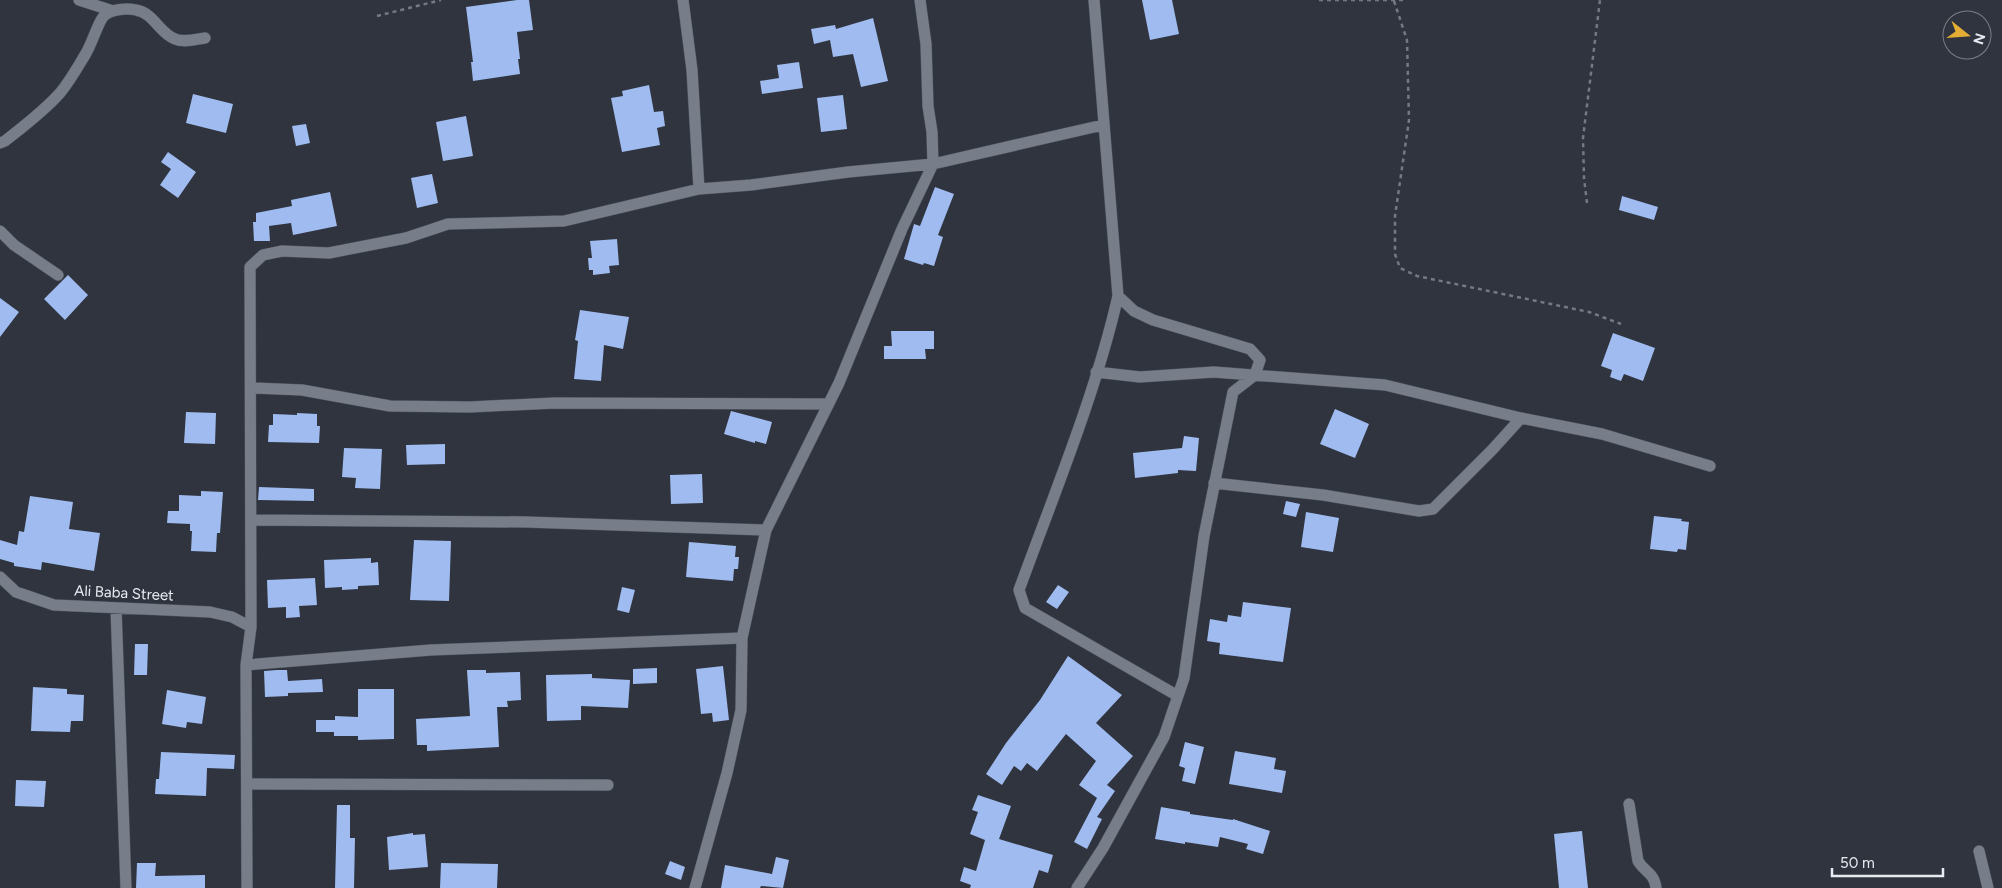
<svg xmlns="http://www.w3.org/2000/svg" width="2002" height="888" font-family="Figtree,sans-serif">
  <style>
    .building { fill: #9fbbf0 }
    .lines { fill: none; stroke-linecap: round; stroke-linejoin: round }
    .minor-casing { stroke: #4d525a; stroke-width: 12 }
    .path { stroke: #757982; stroke-width: 2.5; stroke-dasharray: 4 4; stroke-linecap: butt }
    .minor { stroke: #777d89; stroke-width: 11 }
    .labels { text-anchor: middle; dominant-baseline: central; stroke-width: 5; stroke-linejoin: round; paint-order: stroke }
    .street-label { font-size: 15px; fill: #e8ecf2; stroke: #2f343e }
  </style>
  <rect width="100%" height="100%" fill="#2f343e"/>
  <path class="building" d="M517,0h12l4,30 -16,2 3,27h-2l2,15 -47,7 -2,-19h2l-7,-55z
    M1142,0h30l7,34 -29,6z
    M873,18l15,63 -27,6 -8,-33 -20,3 -3,-17 -16,4 -3,-15 24,-4 1,4z
    M799,62l4,26 -41,6 -2,-13 19,-3 -2,-13z
    M649,85l5,27 9,-1 2,15 -8,2 3,17 -38,7 -11,-54 12,-2 -1,-5z
    M193,94l40,10 -7,29 -40,-10z
    M843,95l4,34 -26,3 -4,-34z
    M466,116l7,40 -30,5 -7,-39z
    M306,124l4,19 -14,3 -4,-20z
    M168,152l28,20 -18,26 -18,-13 11,-16 -10,-7z
    M432,174l6,29 -21,5 -6,-30z
    M935,187l19,7 -16,41 5,2 -9,29 -10,-3 -1,2 -19,-6 10,-35 6,2z
    M330,192l7,34 -44,9 -2,-12 -22,3 1,15h-16l-1,-19h3v-9l36,-7 -1,-6z
    M1622,196l36,11 -4,13 -35,-10z
    M617,239l2,26 -10,1 1,7 -17,2v-5h-4l-1,-12h4l-2,-17z
    M68,275l20,20 -23,25 -21,-21z
    M0,298l19,14 -19,25z
    M580,310l49,7 -6,32 -19,-4 -3,36 -27,-2 4,-38 -3,-1z
    M891,331h43v18h-9l1,10h-42v-13h8z
    M1613,333l42,15 -12,33 -19,-7 -3,7 -11,-4 2,-7 -11,-4z
    M1335,409l34,15 -14,34 -35,-14z
    M731,411l41,11 -6,22 -11,-3v2l-31,-9z
    M186,412l30,1 -1,31 -31,-1z
    M297,413l20,1v12h3l-1,17 -51,-1 1,-17h4v-11l24,1z
    M1184,436l15,2 -3,33 -18,-1v3l-43,5 -2,-25 49,-5z
    M445,444v20l-38,1 -1,-20z
    M344,448l38,1 -2,40 -25,-1 1,-10 -14,-1z
    M702,474l1,29 -32,1 -1,-29z
    M259,487l55,2v12l-56,-1z
    M201,491l22,1 -3,41h-3l-1,19 -25,-1 1,-20h-2v-7l-23,-1 1,-12h11v-16l22,1z
    M30,496l43,6 -4,27 31,4 -6,38 -52,-9 -1,8 -27,-4v-3l-14,-4v-19l17,5 2,-14 5,1z
    M1286,501l14,3 -4,13 -13,-3z
    M1306,512l33,6 -6,34 -32,-5z
    M1654,516l28,3 -1,2 8,1 -3,28 -8,-1 -1,3 -27,-3z
    M414,540l37,1 -2,60 -39,-1z
    M689,542l47,4 -1,11h4l-1,12h-4l-1,12 -47,-4z
    M371,558v5l7,-1 1,23 -21,1v3l-16,1v-3l-17,1 -1,-28z
    M315,578l2,27 -18,1 1,11 -14,1v-11l-18,1 -1,-28z
    M1058,585l11,7 -12,17 -11,-7z
    M622,587l13,3 -6,23 -12,-3z
    M1243,602l48,6 -8,54 -64,-8 1,-11 -13,-2 3,-22 17,3 1,-7 13,2z
    M135,644h13l-1,31h-13z
    M1068,656l54,39 -26,28 37,33 -26,29 8,6 -18,26 5,2 -15,30 -13,-7 23,-44 -18,-13 17,-24 -30,-27 -29,37 -10,-8 -6,8 -7,-5 -12,19 -16,-11 20,-31 34,-43z
    M723,666l6,54 -16,2 -1,-9 -11,1 -5,-45z
    M657,668v15l-24,1v-15z
    M277,670h10l1,11 34,-2 1,13 -35,1v3l-23,1 -1,-26z
    M467,670h19v3l34,-1 1,28 -14,1 1,6h-11l2,40 -72,4v-6h-10l-1,-26 54,-3z
    M592,674v4l38,2 -2,28 -47,-2v14l-34,1 -1,-46z
    M33,687l34,2v5l17,1 -1,26h-12l-1,11 -39,-1z
    M358,689h36v50l-36,1v-4h-24v-4h-18v-12h19v-4l23,1z
    M167,690l39,7 -4,27 -15,-2 -1,6 -24,-4z
    M1185,742l19,5 -9,37 -13,-3 3,-13 -6,-2z
    M1235,751l41,7 -2,11 12,2 -4,22 -53,-9z
    M161,752l74,3 -1,14 -27,-1 -1,28 -51,-2 1,-15h3z
    M16,780l30,1 -2,26 -29,-1z
    M978,795l33,11 -12,33 54,16 -5,18 -9,-3 -6,18h-63l1,-3 -11,-4 4,-14 12,4 9,-31 -15,-6 8,-22 -6,-2z
    M337,805h13v33h5l-1,50h-19z
    M1161,807l29,5v2l43,6v-1l37,12 -7,23 -17,-5 2,-5 -28,-7 -2,10 -33,-5v2l-30,-5z
    M1582,831l6,57h-29l-5,-54z
    M413,833v2l12,-1 3,33 -39,3 -2,-33z
    M776,857l13,3 -6,28 -22,-2 -1,2h-39l4,-23 47,9z
    M670,861l15,6 -4,13 -16,-6z
    M137,863h19l-1,13 50,-1v13h-69z
    M441,863l57,1 -1,24h-57z"/>
  <g class="lines">
    <defs>
      <path id="minor" d="M79,0l34,11
        M683,0l9,70 7,119
        M0,143l5,-2c19,-15 39,-30 55,-48 10,-12 17,-25 25,-38 7,-11 12,-30 18,-38 6,-8 24,-9 33,-7 18,3 23,23 39,29 9,4 21,0 30,-1
        M0,231l14,14 44,30
        M1118,296c-23,100 -64,198 -99,294l6,18 153,88
        M1096,372l44,5 74,-5 171,13 136,33 81,16 108,32
        M251,388l51,2 88,16 80,1 85,-4 273,1
        M1214,483l109,12 96,16 14,-2 59,-59 29,-32
        M251,520l275,2 240,8
        M0,577l16,15 38,13 156,7 22,5 19,10
        M116,608l10,280
        M246,665l185,-15 311,-12
        M247,784l361,1
        M1629,804l9,57c7,12 16,11 18,27
        M1979,851l9,37
        M247,888l-1,-223 5,-38 -1,-360 13,-12 19,-4 47,2 77,-15 42,-14 116,-3 135,-32 52,-4 97,-13 85,-8 170,-39
        M695,888l32,-115 14,-63 1,-72 24,-108 73,-147 63,-154 31,-65 -1,-32 -4,-26 -2,-62 -6,-44
        M1077,888l26,-40 61,-111 20,-59 20,-142 29,-144 22,-17 5,-15 -10,-11 -97,-29 -19,-9 -16,-15 -24,-296"/>
    </defs>
    <use href="#minor" class="minor-casing"/>
    <path class="path" d="M1319,0h84
      M1394,1l13,39 2,80 -14,96v38l5,14 17,8 172,36 32,12
      M377,16l64,-16
      M1587,203l-3,-25 -1,-40 17,-138"/>
    <use href="#minor" class="minor"/>
  </g>
  <g class="labels">
    <g class="street-label">
      <text transform="translate(124 593) rotate(3)">Ali Baba Street</text>
    </g>
  </g>
  <g transform="translate(1967 35) rotate(107)"><circle r="24" fill="#2f343e" stroke="#797e86"/>
  <path d="M0-4L9 19L0 12L-9 19Z" fill="#e4ae35"/>
  <text y="-8" font-size="14" font-weight="bold" text-anchor="middle" fill="#e8ecf2">N</text>
  </g>
  <path d="M1832 868v8h111v-8" fill="none" stroke="#e8ecf2" stroke-width="2.5"/>
  <text x="1840" y="868" font-size="15" fill="#e8ecf2" stroke="#2f343e" stroke-width="4" paint-order="stroke">50 m</text>
</svg>
